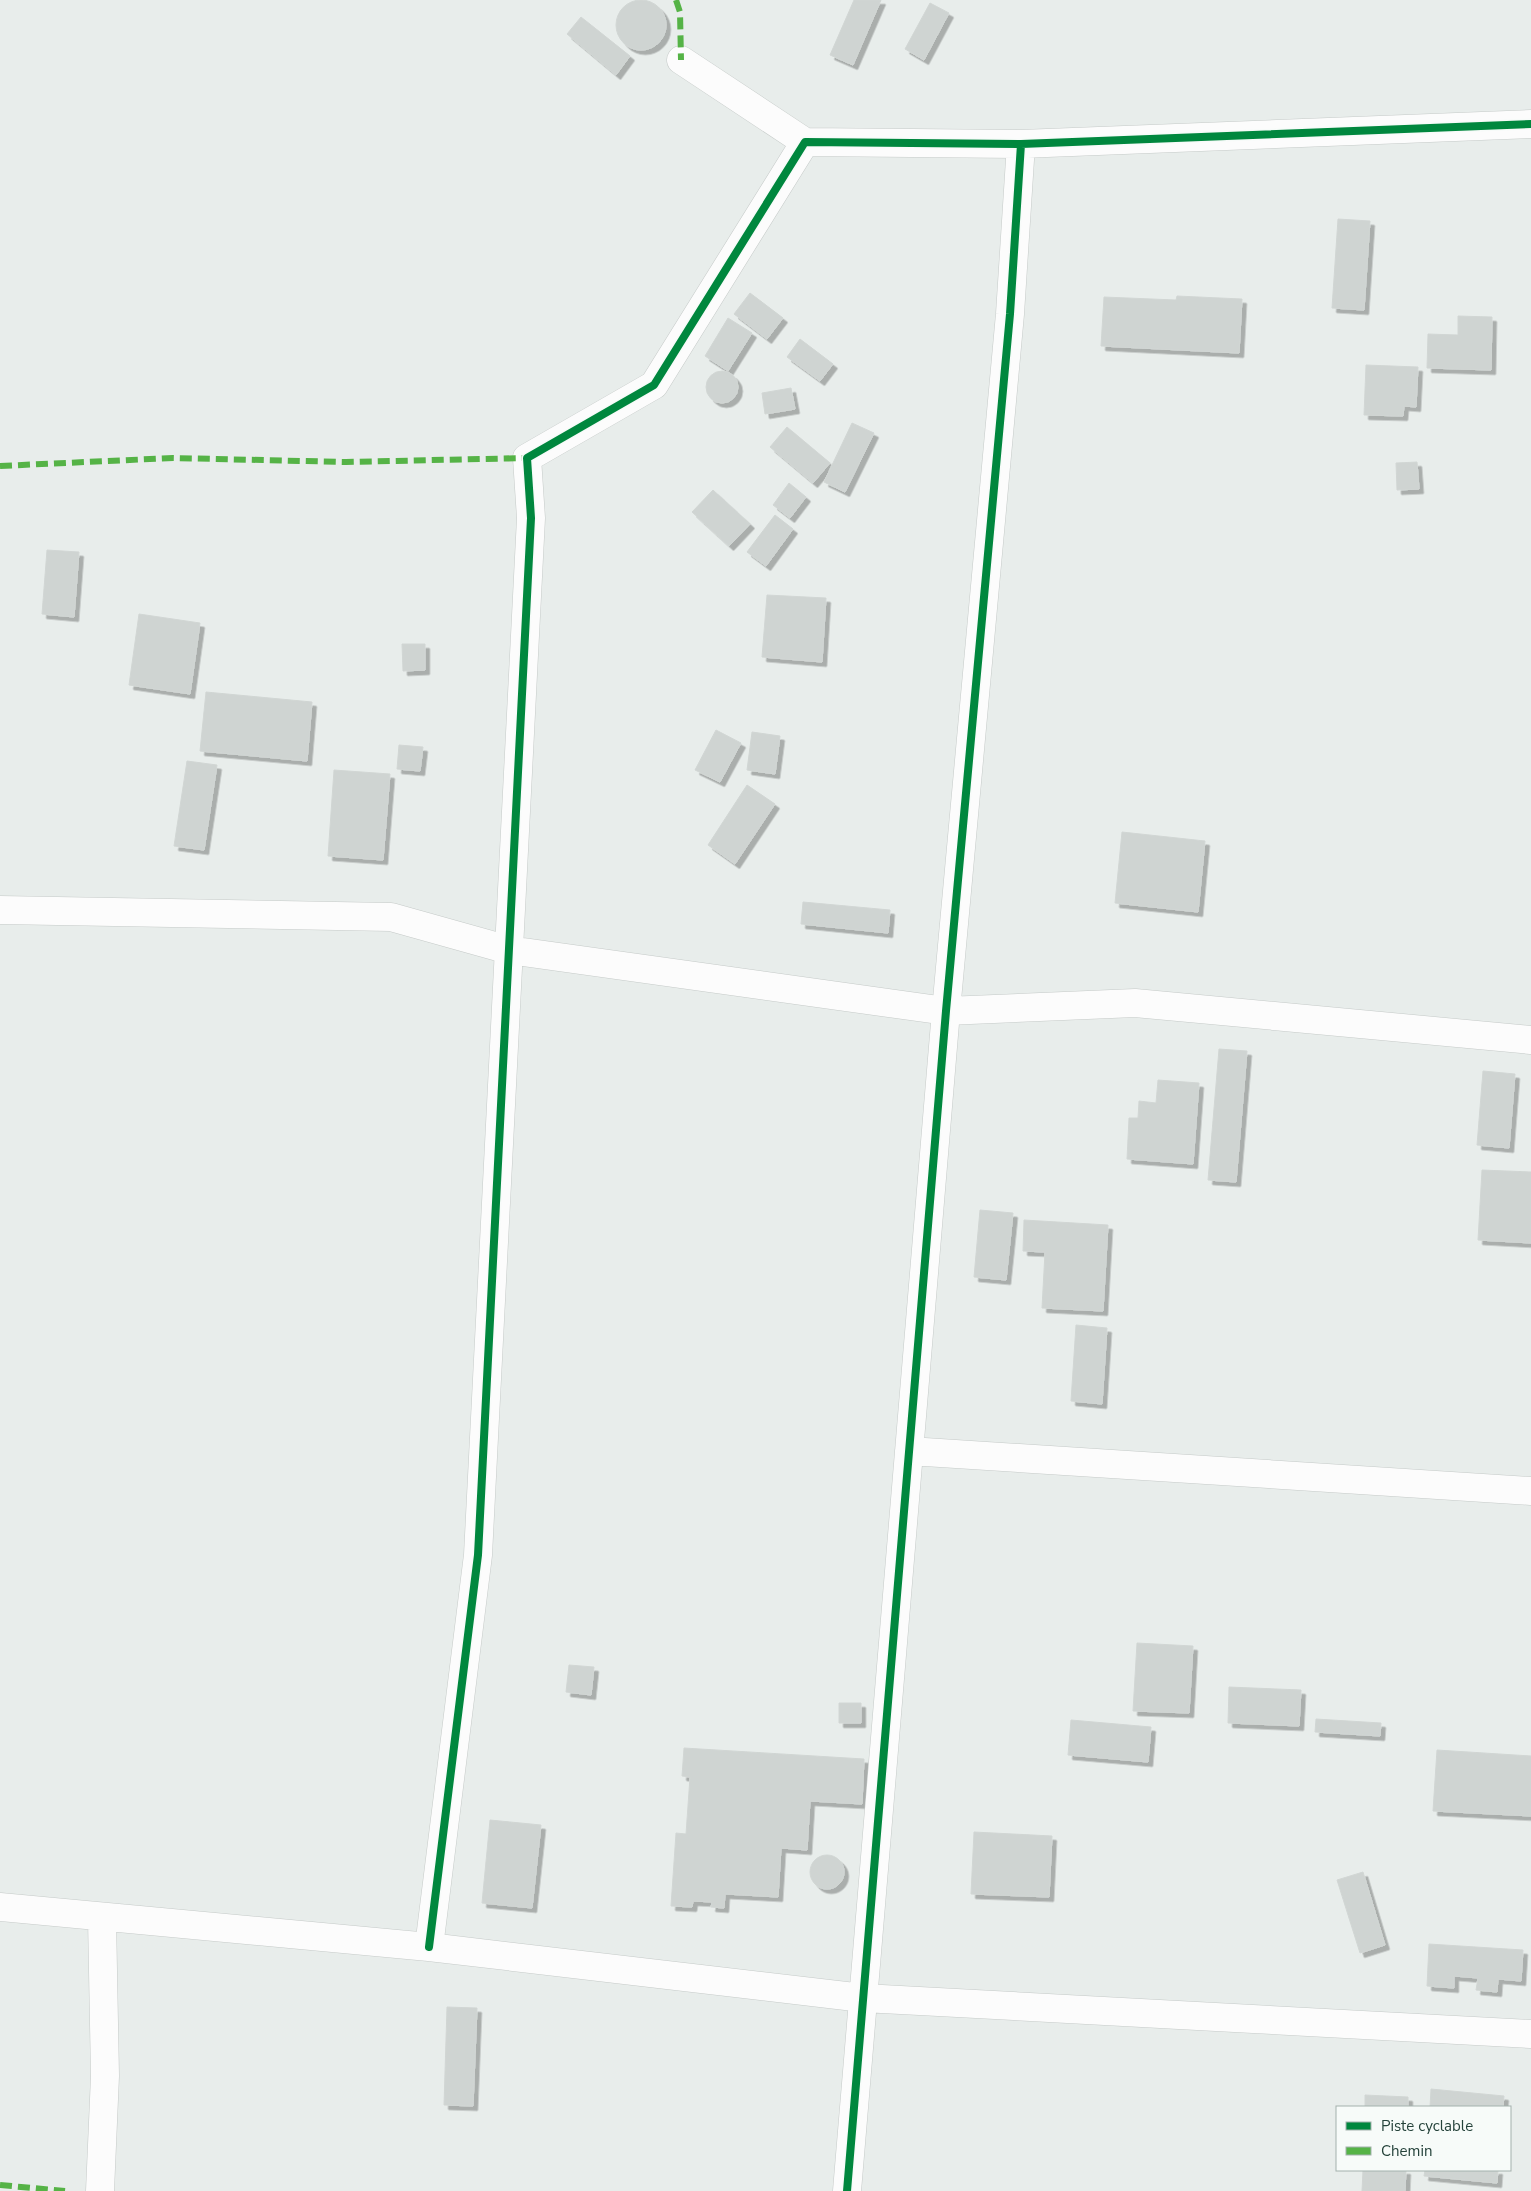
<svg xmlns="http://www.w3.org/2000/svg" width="1531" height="2191" font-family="'Nunito Sans',sans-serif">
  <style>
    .building { fill: #cfd4d2; stroke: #d1d6d4; filter: url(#shadow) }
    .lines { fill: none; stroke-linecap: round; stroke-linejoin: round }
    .minor-casing { stroke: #c5cac8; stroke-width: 29 }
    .minor { stroke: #fcfcfc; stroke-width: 28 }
    .quiet { stroke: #55b346; stroke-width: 6; stroke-dasharray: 12 6; stroke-linecap: butt }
    .cycleway-casing { stroke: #f7fbf9; stroke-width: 11 }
    .cycleway { stroke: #00873e; stroke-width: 8 }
  </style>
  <defs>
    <filter id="shadow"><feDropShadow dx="4.5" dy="4.5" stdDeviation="0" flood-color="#0004"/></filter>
  </defs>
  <rect width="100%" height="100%" fill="#e8edeb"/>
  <path class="building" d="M616 25a25 25 0 1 1 50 0a25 25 0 1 1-50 0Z
    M854,0h27l-28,65 -23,-10z
    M930,3l19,10 -25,47 -19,-11z
    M581,17l49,39 -14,19 -49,-41z
    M1338,219l32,2 -6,89 -32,-2z
    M750,293l33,25 -16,21 -33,-25z
    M1177,296l65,3 -3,54 -138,-7 3,-49 72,3z
    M1458,316l34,1 -1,53 -64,-2 1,-34 30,1z
    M728,318l24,15 -24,38 -23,-15z
    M800,339l33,25 -13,17 -33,-24z
    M1366,365l52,2 -2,40 -12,-1 -1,10 -39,-1z
    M706 387a16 16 0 1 1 32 0a16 16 0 1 1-32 0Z
    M791,388l4,21 -30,5 -3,-21z
    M852,423l22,10 -29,59 -21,-10z
    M787,427l43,36 -17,20 -43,-36z
    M1417,462l2,27 -22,1 -1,-27z
    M789,483l17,14 -16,21 -17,-13z
    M713,490l37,34 -21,22 -37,-34z
    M775,515l18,14 -27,37 -19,-14z
    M47,550l32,2 -5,65 -32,-3z
    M767,595l59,3 -4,64 -60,-5z
    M139,614l61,9 -10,71 -61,-9z
    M402,644h23v26l-22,1z
    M206,692l106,10 -5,59 -107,-10z
    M716,730l25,13 -21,39 -25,-12z
    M752,732l28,4 -5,38 -28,-4z
    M399,745l24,2 -3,24 -23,-2z
    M187,761l30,4 -13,85 -30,-4z
    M334,770l56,4 -7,86 -55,-4z
    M747,785l28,19 -40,60 -27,-19z
    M1122,832l83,9 -7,71 -83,-9z
    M803,902l87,8 -2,23 -87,-9z
    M1219,1049l28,2 -11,131 -28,-2z
    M1483,1071l32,3 -6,74 -32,-3z
    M1158,1080l41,3 -6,81 -66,-5 2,-41h9l1,-17 17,2z
    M1482,1170l49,2v71l-53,-3z
    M980,1210l33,3 -7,67 -32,-3z
    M1024,1220l84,5 -5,86 -61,-3 3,-56 -22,-1z
    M1076,1325l31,3 -5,76 -31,-3z
    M1137,1643l56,3 -4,67 -56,-2z
    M569,1665l25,2 -3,28 -25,-3z
    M1229,1687l72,3 -2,36 -71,-3z
    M839,1703h22v20h-22z
    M1316,1719l65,4 -1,13 -65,-4z
    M1071,1720l80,7 -3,35 -80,-7z
    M684,1748l180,11 -2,45 -52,-3 -3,49 -26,-2 -3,49 -53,-3 -1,14 -13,-1 1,-5 -19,-1 -1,6 -21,-1 5,-73 10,1 4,-57 -8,-1z
    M1437,1750l94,6v60l-98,-5z
    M490,1820l51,5 -9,83 -50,-5z
    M974,1832l78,4 -3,61 -78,-3z
    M810 1872a17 17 0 1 1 34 0a17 17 0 1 1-34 0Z
    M1363,1872l22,73 -25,8 -23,-73z
    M1429,1944l94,6 -2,31 -23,-2 -1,13 -21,-2 2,-12 -24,-2v12l-27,-2z
    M447,2007l30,1 -4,98 -29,-1z
    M1431,2089l73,7 -1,11h-73z
    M1365,2095l43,2v10h-43z
    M1363,2170h43l-1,21h-43z
    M1425,2170h73l-1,13 -73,-7z"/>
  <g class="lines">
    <defs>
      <path id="minor" d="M681,60l124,82
        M0,910l391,7 118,33 437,61 189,-8 396,37
        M909,1451l622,40
        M0,1907l429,40 434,51 668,36
        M429,1947l49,-392 53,-1037 -4,-60 127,-73 151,-243 216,2 510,-20
        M100,2191l5,-115 -3,-158
        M847,2191l99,-1180 64,-697 11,-170"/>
    </defs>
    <use href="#minor" class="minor-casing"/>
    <use href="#minor" class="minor"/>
    <path class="quiet" d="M676,0l4,12 1,48
      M0,466l173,-8 173,4 181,-4
      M0,2185l65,6"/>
    <defs>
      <path id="cycleway" d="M429,1947l49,-392 53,-1037 -4,-60 127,-73 151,-243 216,2 510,-20
        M847,2191l99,-1180 64,-697 11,-170"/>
    </defs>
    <use href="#cycleway" class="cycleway-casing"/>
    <use href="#cycleway" class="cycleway"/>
  </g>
  <rect x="1336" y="2106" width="175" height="65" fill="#f7fbf9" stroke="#a3b1ad"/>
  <rect x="1346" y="2122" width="25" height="8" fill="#00873e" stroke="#a3b1ad"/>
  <text x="1381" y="2131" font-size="15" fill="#24423a">Piste cyclable</text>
  <rect x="1346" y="2147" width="25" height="8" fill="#55b346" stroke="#a3b1ad"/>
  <text x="1381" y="2156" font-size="15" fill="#24423a">Chemin</text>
</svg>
